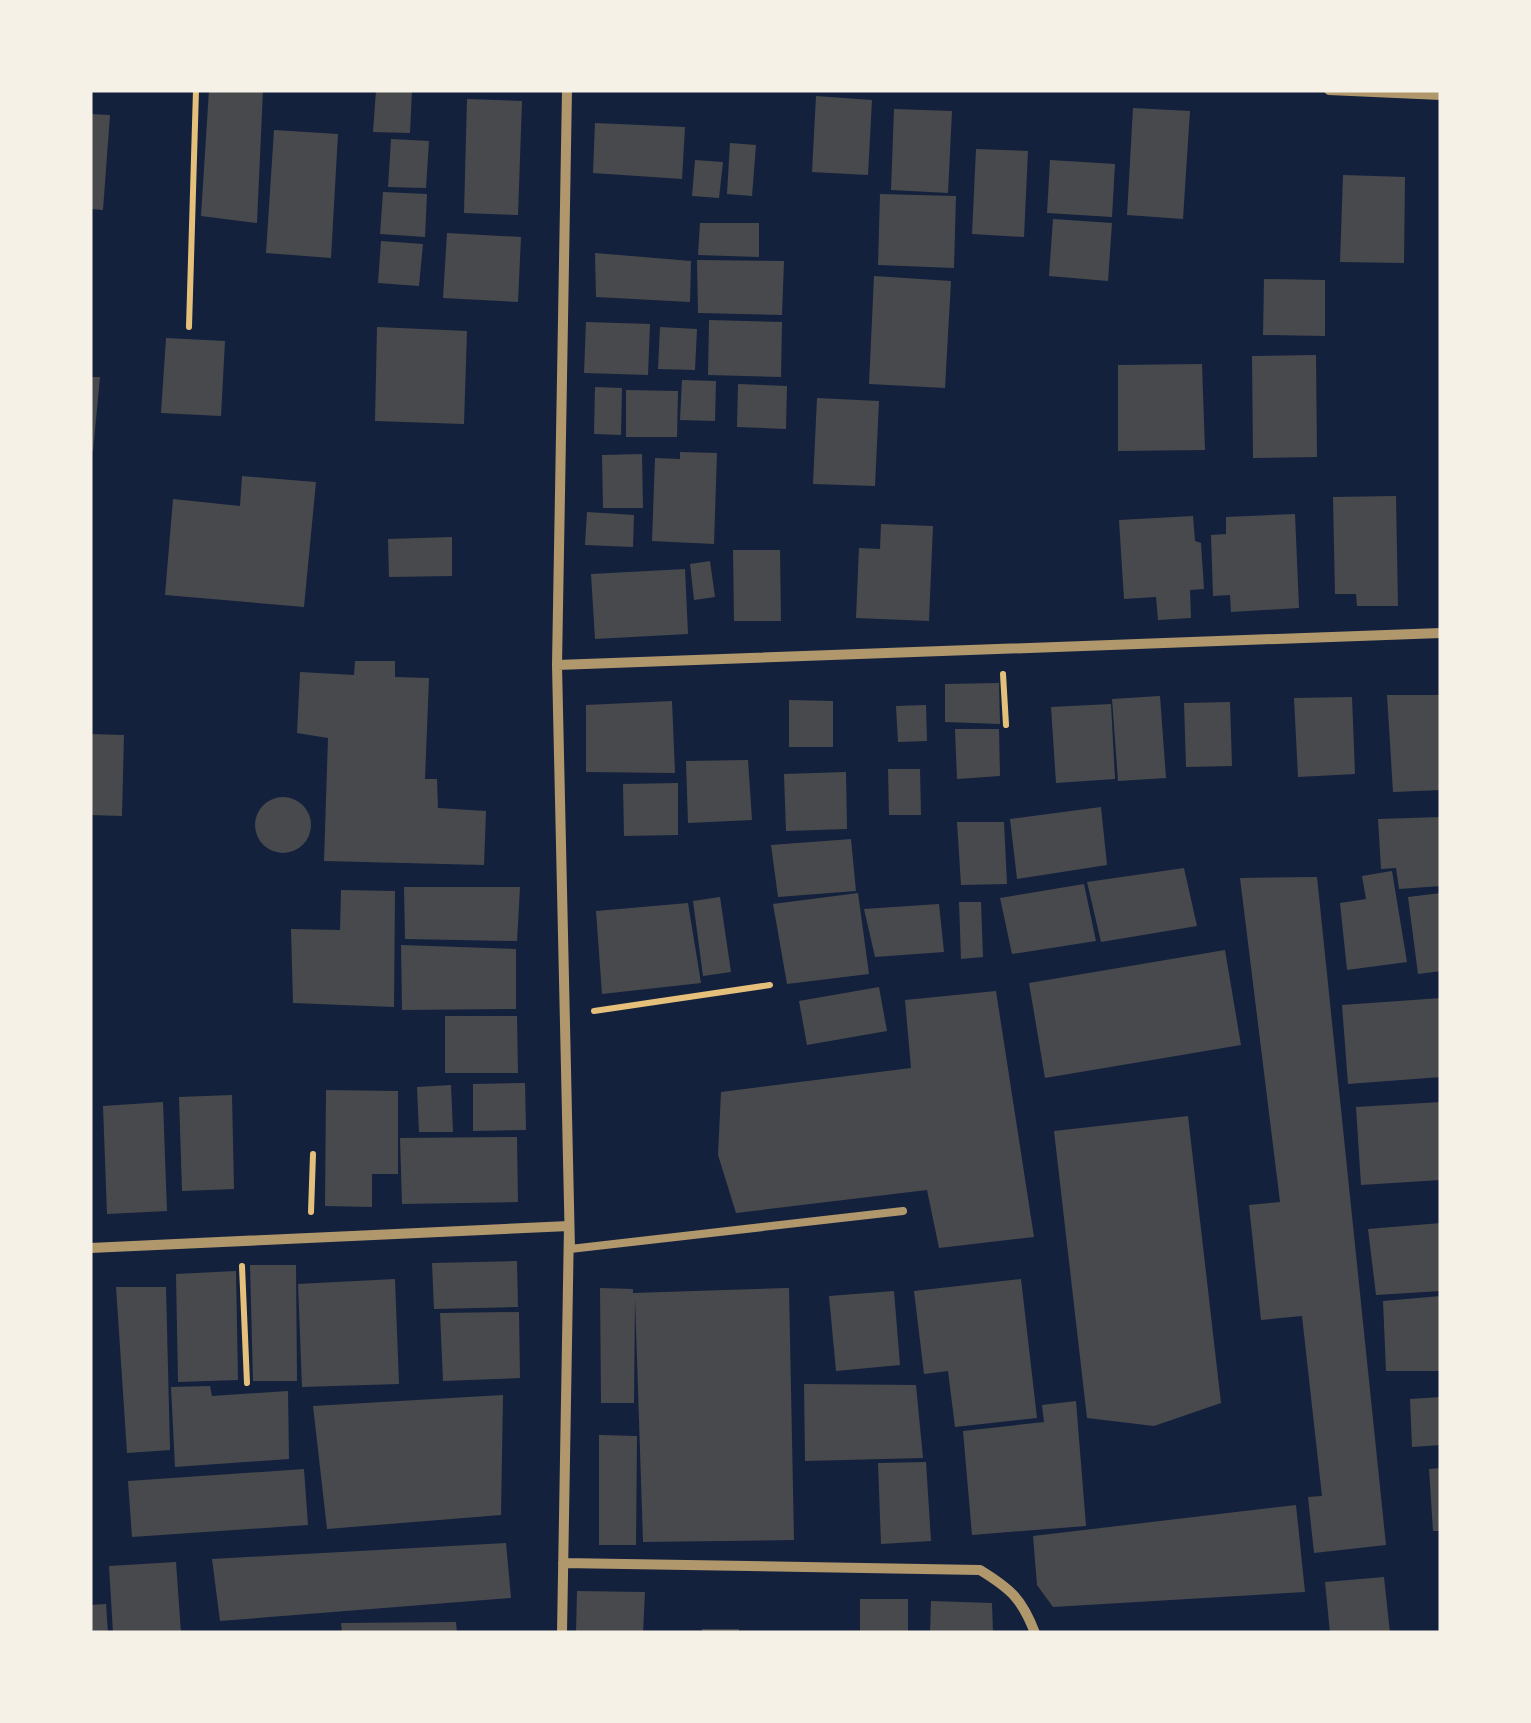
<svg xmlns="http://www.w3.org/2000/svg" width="1531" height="1723" font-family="'Alegreya Sans',sans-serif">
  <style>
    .building { fill: #48494c }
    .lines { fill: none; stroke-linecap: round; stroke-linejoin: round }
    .path { stroke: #e5c07b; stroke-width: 6 }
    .service { stroke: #b1986c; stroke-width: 8 }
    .minor { stroke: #b1986c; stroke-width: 10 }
  </style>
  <rect width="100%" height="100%" fill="#14213d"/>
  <path class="building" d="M209,90h54l-6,133 -56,-7z
    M376,90h36l-2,43 -37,-1z
    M816,96l56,4 -4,75 -56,-3z
    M467,99l55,2 -4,114 -54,-2z
    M1133,108l57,3 -7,108 -56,-4z
    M894,109l58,2 -4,82 -57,-3z
    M90,114l20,1 -7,95 -13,-1z
    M595,123l90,4 -3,52 -89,-6z
    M274,130l64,4 -7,124 -65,-5z
    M391,139l38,2 -3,47 -38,-1z
    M730,143l26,2 -4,51 -25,-2z
    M976,149l52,2 -4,86 -52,-3z
    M695,160l28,2 -4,36 -27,-2z
    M1050,160l65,4 -3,53 -65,-4z
    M1343,175l62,2 -1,86 -64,-1z
    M383,192l44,2 -2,43 -45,-3z
    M880,194l76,2 -2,72 -76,-3z
    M1053,219l59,4 -4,58 -59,-5z
    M700,223h59v34l-61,-2z
    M447,233l74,4 -3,65 -75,-4z
    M381,241l42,3 -4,42 -41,-3z
    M595,253l96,8 -1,41 -94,-5z
    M697,260l87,1 -2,54 -84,-2z
    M874,276l77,5 -6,107 -76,-4z
    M1264,279l61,1v56l-62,-1z
    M709,320l73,2 -1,55 -73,-2z
    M586,322l64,2 -2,51 -64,-2z
    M377,327l90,4 -3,93 -89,-3z
    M660,327l37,2 -2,41 -37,-1z
    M166,338l59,3 -4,75 -60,-3z
    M1316,355l1,102 -64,1 -1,-102z
    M1202,364l3,86 -87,1v-86z
    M90,377h10l-7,74h-3z
    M682,380l34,1 -1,40 -35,-1z
    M738,384l49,2 -1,43 -49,-2z
    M595,387l27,1 -1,47 -27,-1z
    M626,390l52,1 -1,46h-51z
    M817,398l62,3 -4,85 -62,-2z
    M680,452l37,1 -3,91 -62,-3 3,-83 25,1z
    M642,454l1,54h-40l-1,-53z
    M242,476l74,6 -12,125 -139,-12 8,-96 67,7z
    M1396,496l2,110h-41l-1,-12h-21l-2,-97z
    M587,512l47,3 -1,32 -48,-2z
    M1295,514l4,94 -68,4 -1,-17 -17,1 -2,-61 15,-1v-17z
    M1193,516l2,25 6,2 3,46 -14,1 1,28 -33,2 -2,-23 -32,2 -5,-79z
    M881,524l52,2 -4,95 -73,-3 3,-70 21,1z
    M452,537v39l-63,1 -1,-38z
    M733,550h47l1,71h-47z
    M710,561l5,36 -21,3 -4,-36z
    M685,569l3,65 -93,5 -4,-65z
    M355,661h40v16l34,1 -4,101h12l1,29 48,3 -2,54 -160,-4 4,-123 -31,-5 3,-61 54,3z
    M999,683l1,41 -55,-2v-38z
    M1387,695h54v95l-48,2z
    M1160,696l6,82 -48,3 -6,-82z
    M1352,697l3,77 -57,3 -4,-79z
    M789,700l44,1v46h-44z
    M672,701l3,72 -89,-1v-67z
    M1230,702l2,64 -46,1 -2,-64z
    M1111,704l4,75 -59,4 -5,-76z
    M926,705l1,36 -29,1 -2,-36z
    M955,729h44l1,47 -43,3z
    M90,734l34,1 -2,81 -32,-1z
    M748,760l4,60 -64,3 -2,-62z
    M888,769h32l1,46h-32z
    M846,772l1,57 -61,2 -2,-57z
    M678,783v52l-54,1 -1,-52z
    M255 825a28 28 0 1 1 56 0a28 28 0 1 1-56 0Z
    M1101,807l6,58 -90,14 -7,-60z
    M1441,817v69l-42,3 -3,-21 -15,1 -3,-50z
    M957,822h47l3,62 -46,1z
    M851,839l5,52 -78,6 -7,-52z
    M1184,868l13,58 -96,16 -14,-60z
    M1392,871l15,91 -60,8 -7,-67 26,-4 -4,-23z
    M1317,877l69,668 -72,8 -6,-56 14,-1 -20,-180 -41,4 -12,-115 31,-3 -40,-324z
    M1084,884l12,57 -84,13 -12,-56z
    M404,887h116l-3,54 -112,-2z
    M341,890l54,1 -1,116 -101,-4 -2,-74 49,1z
    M858,893l11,81 -82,10 -14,-80z
    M1441,893v78l-23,3 -10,-77z
    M720,897l11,75 -28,4 -10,-75z
    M959,902h22l2,55 -22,2z
    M688,903l13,80 -99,11 -6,-83z
    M939,904l5,48 -69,5 -11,-48z
    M401,945l115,4v60l-114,1z
    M1225,950l16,95 -196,33 -16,-95z
    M879,987l8,44 -80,14 -8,-44z
    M996,991l38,246 -95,11 -12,-58 -191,23 -18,-58 3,-63 190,-24 -6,-68z
    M1441,998v79l-93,7 -6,-79z
    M445,1016h72l1,57h-73z
    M525,1083l1,47 -53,1v-47z
    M451,1085l2,47h-34l-2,-45z
    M326,1090l72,1v83h-26v33l-47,-1z
    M232,1095l2,94 -52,2 -3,-94z
    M163,1102l4,109 -60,3 -4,-108z
    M1441,1102v78l-80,5 -5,-78z
    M1188,1116l33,287 -67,23 -67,-8 -33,-287z
    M517,1137l1,65 -116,2 -2,-66z
    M1441,1223v68l-65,4 -8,-66z
    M517,1261l1,46 -84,2 -2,-46z
    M250,1265h46l1,116h-44z
    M236,1271l2,109 -60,2 -2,-108z
    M395,1279l4,105 -97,3 -4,-103z
    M1021,1279l16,139 -82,9 -7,-56 -24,3 -10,-83z
    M116,1287h50l4,163 -43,3z
    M600,1288l33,1v4l156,-5 5,252 -151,2 -8,-244 -1,105h-33z
    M894,1291l6,74 -64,6 -7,-75z
    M1441,1296v75h-55l-3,-70z
    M519,1312l1,66 -77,3 -3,-68z
    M804,1384l112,1 7,73 -118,3z
    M210,1386l2,10 76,-5 1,68 -114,8 -4,-80z
    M503,1395l-2,120 -174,14 -14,-123z
    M1441,1397v48l-29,2 -2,-48z
    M1076,1401l10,125 -114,9 -9,-104 81,-9 -2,-17z
    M599,1435l38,1 -1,109h-37z
    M926,1462l5,79 -50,3 -3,-81z
    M1441,1468v63h-8l-4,-62z
    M304,1469l4,56 -176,12 -4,-56z
    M1296,1505l9,87 -252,15 -16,-22 -4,-49z
    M506,1543l5,55 -291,23 -8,-62z
    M176,1562l5,71h-68l-4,-67z
    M1384,1577l6,56h-60l-5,-51z
    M577,1591l68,1 -2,41h-67z
    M860,1599h48v32h-48z
    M931,1601l61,2 1,30h-63z
    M106,1604l2,29h-18v-28z
    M456,1622l1,11h-115l-1,-10z
    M702,1629h37v4h-37z"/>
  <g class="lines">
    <path class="path" d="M189,327l7,-237
      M1003,674l3,51
      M594,1011l176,-26
      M311,1212l2,-58
      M242,1266l5,117"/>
    <path class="service" d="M570,1249l333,-38"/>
    <path class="minor" d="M567,90l-10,575 13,584
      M1329,90l112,5
      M557,665l884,-32
      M90,1248l479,-22 -7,407
      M563,1563l417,7c31,19 42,29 55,63"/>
  </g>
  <rect width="1531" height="1723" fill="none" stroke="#f6f1e7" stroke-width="185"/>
</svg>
